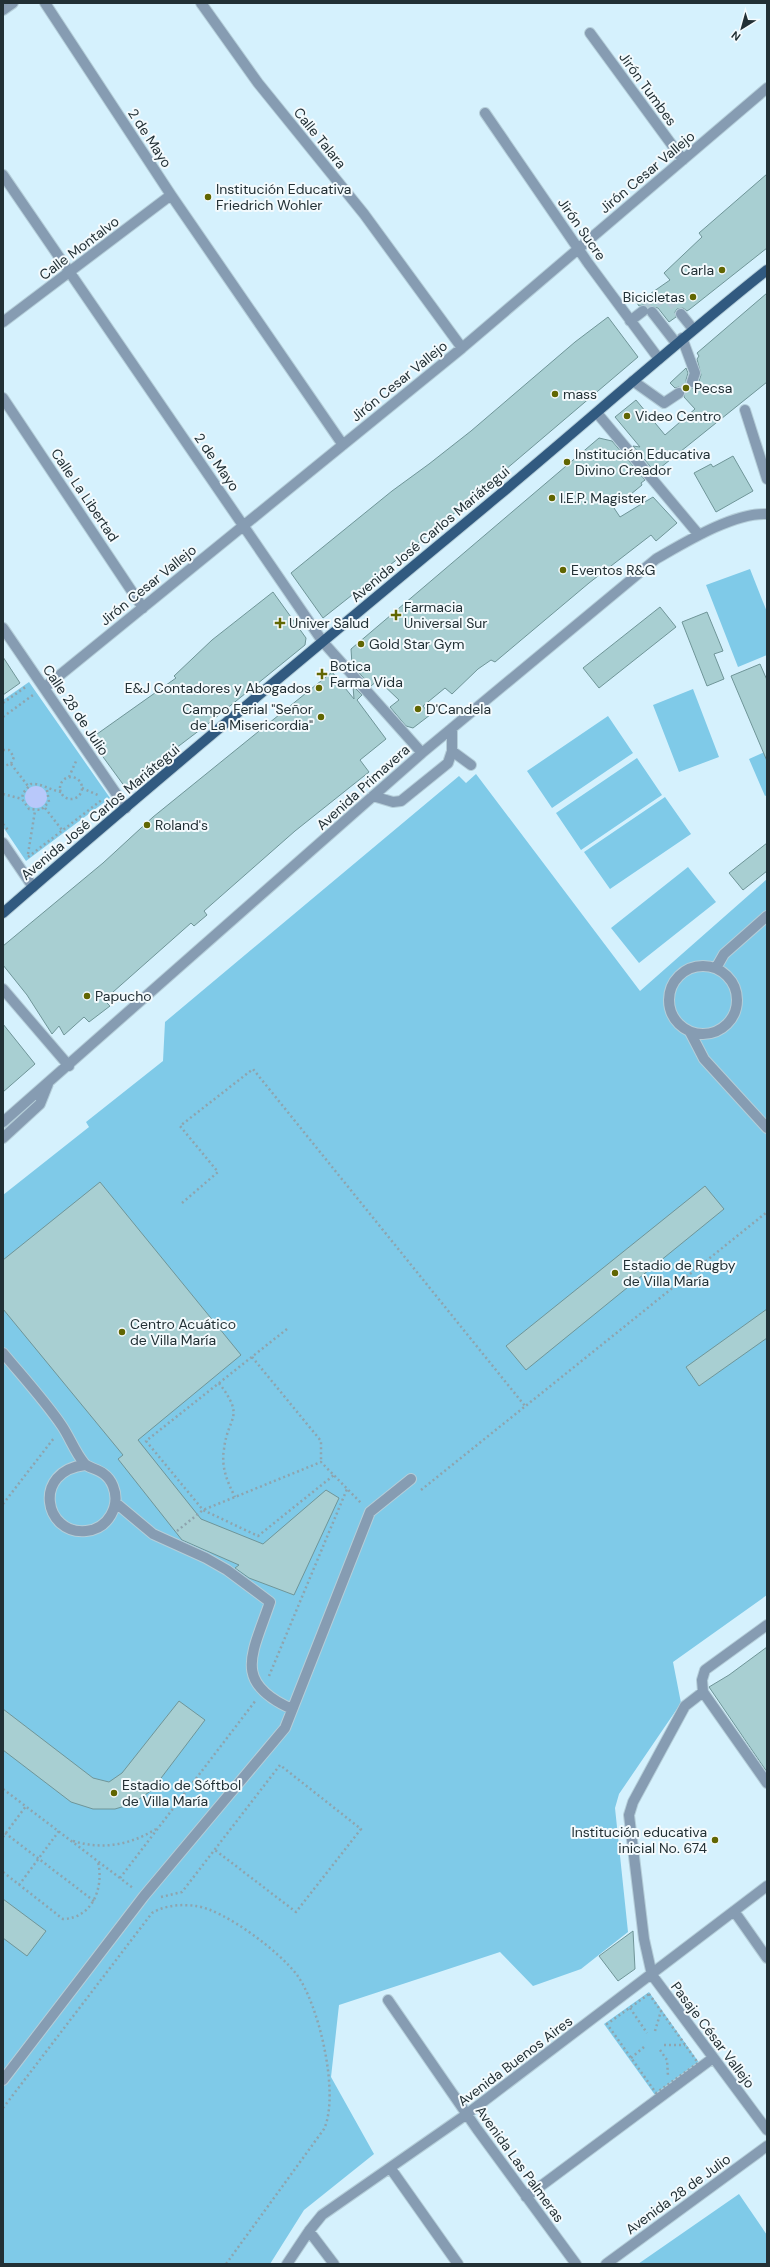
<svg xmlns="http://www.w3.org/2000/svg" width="770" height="2267" font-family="'DM Sans',sans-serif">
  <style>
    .green { fill: #7fcae8 }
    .water { fill: #b8c8fa }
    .building { fill: #a8cfd2; stroke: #6f9598 }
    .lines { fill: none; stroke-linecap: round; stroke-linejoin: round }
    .minor-tunnel { stroke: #b1cad5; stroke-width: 10; stroke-dasharray: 10 5; stroke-linecap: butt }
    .minor-casing { stroke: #b5ced9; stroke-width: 12 }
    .major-casing { stroke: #b5ced9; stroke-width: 12 }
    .path { stroke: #8ea4ae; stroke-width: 2.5; stroke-dasharray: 2 3; stroke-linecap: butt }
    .minor { stroke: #869cb2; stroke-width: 10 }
    .major { stroke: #315a80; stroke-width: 10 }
    .poi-dot { fill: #616602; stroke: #f3fafd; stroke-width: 1.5 }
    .labels { text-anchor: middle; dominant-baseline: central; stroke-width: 4; stroke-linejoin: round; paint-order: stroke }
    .street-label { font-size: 14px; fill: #223035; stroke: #f3fafd }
    .poi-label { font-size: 14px; fill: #223035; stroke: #f3fafd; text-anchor: start }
  </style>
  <rect width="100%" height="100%" fill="#d5f1fd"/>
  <path class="green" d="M750,569l17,43v43l-29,12 -32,-82z
    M29,682l81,116 -84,63 -23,-34v-127z
    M693,689l26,68 -40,15 -26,-67z
    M608,716l25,37 -81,55 -25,-37z
    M767,751v44l-2,1 -16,-37z
    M637,758l25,37 -81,55 -25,-37z
    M476,774l164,217 127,-112v716l-94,67 8,41 -62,91 -4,14 13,124 -47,37 -48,17 -33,-34 -161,53 -8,72 43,77 -70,56 -34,54h-267v-1069l86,-68 -3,-5 77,-61 2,-39 294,-246 7,7z
    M665,797l26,37 -81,55 -26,-37z
    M688,867l28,35 -77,61 -28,-35z
    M649,1992l51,72 -45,31 -51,-71z
    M739,2194l28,41v29h-129z"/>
  <path class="water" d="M25 797a11 11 0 1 1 22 0a11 11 0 1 1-22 0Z"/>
  <path class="building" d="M767,174v74l-77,61 -3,2 -4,-3 -6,1 -2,3 1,5 -7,5 -11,-14 -15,-3 -4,1 -2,-3 33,-23 -6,-7 38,-36 -3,-4z
    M767,293v89l-112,90 -22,-26 7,1 -25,-30 21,-17 29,35 30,-26 -11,-12v-8l-5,-2 -4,1 -5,-5 16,-15 2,5 -2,7 1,6 6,2 4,-1 4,-12 -4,-16 2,-3 -2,-3z
    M608,317l30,40 -200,170 -115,91 -32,-45 101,-82 37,-27 42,-33 104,-89z
    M599,438l13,3 33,39 -4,3 1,2 -28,23 6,9 33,-20 24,26 -21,18 -5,-6 -62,48 -94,79 -4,-2 -13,9 -26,25 -7,-6 -22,18 7,9 -17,13 -7,-2 -16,-19 9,-7 -21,-20 -7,6 -19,-21 -1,-16z
    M733,456l20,35 -37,21 -22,-39 17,-9 2,3z
    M273,592l33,46 -1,7 -96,78 -84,64 -35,-48 86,-61 -2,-2 38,-36z
    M660,607l16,20 -77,61 -16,-20z
    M707,612l16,39 -9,3 10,25 -17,7 -25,-64z
    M3,657l17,26 -17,12z
    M760,664l7,16v81l-36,-85z
    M332,672l22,27 -1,-13 9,9 -5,5 29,39 -26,21 9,12 -74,59 -91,80 3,4 -13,11 -3,-3 -87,77 6,6 -21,16 -5,-5 -20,18 -5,-9 -7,8 -25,-39 -24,-30v-19l100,-83 50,-46z
    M767,843v28l-24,19 -14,-17z
    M3,1024l32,40 -32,28z
    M100,1182l141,173 -103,85 63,79 62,25 63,-54 13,8 -45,97 -45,-17 -14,-10 4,-3 -57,-25 -64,-81 5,-4 -120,-146v-49z
    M705,1186l19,23 -198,161 -20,-24z
    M767,1309v29l-68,48 -13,-19z
    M767,1647v125l-58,-85 20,-12z
    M179,1701l26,19 -53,70 -17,12 -10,4 -10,3h-22l-22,-7 -68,-52v-41l90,69 16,4 13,-9z
    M3,1899l43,32 -19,25 -24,-18z
    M633,1931l2,38 -17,12 -19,-25z"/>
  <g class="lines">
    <path class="minor-tunnel" d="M643,311l22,-14 4,2 12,15
      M679,393l13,-11"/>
    <defs>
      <path id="minor" d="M45,3l126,192 172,250
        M201,3l57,80 106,131 98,134
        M3,10l10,-7
        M590,33l93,127
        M485,113l103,150 71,96
        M3,175l320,467 99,111
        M652,312l24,31
        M681,314l12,15
        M630,321l13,-10
        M3,322l168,-127
        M682,338l13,35 -3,9
        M633,381l31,22 15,-10
        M3,398l140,210
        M745,410l22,69
        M597,413l102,122
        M3,628l123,180
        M44,688l418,-340 305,-260
        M452,751l19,14
        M373,796l20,6 8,-1 47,-38 4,-12v-23
        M3,843l30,44
        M669 1000a34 34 0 1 1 68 0a34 34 0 1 1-68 0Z
        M716,968l8,-14 43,-38
        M3,989l66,77
        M690,1032l14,27 63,69
        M3,1122l419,-369 234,-194c28,-16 78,-47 111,-45
        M3,1138l37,-34 8,-20
        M3,1353c20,24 42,48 59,73 8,12 13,26 22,37 5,7 22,5 29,23 8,20 -5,43 -27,45 -42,4 -54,-60 -1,-66
        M116,1503l37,31 53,24 21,12 43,32c-17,51 -39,80 22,107
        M703,1692l-18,14 -52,96 -4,13 15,124 8,36 115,155
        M703,1692l64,91
        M703,1692l-1,-12 3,-10 62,-45
        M734,1911l33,47
        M388,2000l89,129 99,135
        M3,2080l141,-184 141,-168 85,-216 41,-33
        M391,2169l67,95
        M526,2197l187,-139
        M309,2231l25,33
        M287,2264l22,-33 13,-16 145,-101 300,-228
        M606,2264l161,-118"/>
      <path id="major" d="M3,913c163,-142 329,-279 495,-417 90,-75 177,-153 269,-226"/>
    </defs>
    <use href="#minor" class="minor-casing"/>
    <use href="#major" class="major-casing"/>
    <path class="path" d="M3,703l24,-17
      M3,717l30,-22
      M3,750h6l5,7 -3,7 -8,2
      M11,764l17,22
      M60 788a11 11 0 1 1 22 0a11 11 0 1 1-22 0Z
      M69,777l8,-18
      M82,788l18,8
      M47,790l2,12 -8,8 -12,-1 -7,-10 1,-6 8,-9c10,-1 19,6 30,8
      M3,794l19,5
      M45,808l17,22
      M3,824l5,6
      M28,854l7,-43
      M28,857l75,-58
      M182,1203l36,-31 -38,-46 73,-57 272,337
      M287,1329l-141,112 57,69 55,26 76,-61
      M252,1357l69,84v21
      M219,1383c27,36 9,32 5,66 -3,18 3,32 11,48
      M421,1490l346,-278
      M3,1504l51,-66
      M177,1531l26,-21 118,-48 40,41
      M269,1676l78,-187
      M3,1789l130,99
      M5,1833l89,68
      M3,1837l23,-31
      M73,1841c30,9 57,4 83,-12
      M3,1872l60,47c30,-1 41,-32 35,-57
      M120,1878l136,-178
      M19,1885l40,-54
      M161,1897l21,-5 98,-127 81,64 -65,83 -81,-62
      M649,1994l49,69 -42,30 -49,-69z
      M630,2008l17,25
      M655,2031l6,-20
      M664,2045h21
      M660,2050l7,10 1,16
      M631,2058l13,-11
      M3,2108l149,-195c13,-8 30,-9 44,-7 29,4 84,46 101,69 22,30 43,119 27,154l-98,135"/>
    <use href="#minor" class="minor"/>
    <use href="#major" class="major"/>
  </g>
  <g class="poi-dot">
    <circle cx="208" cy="197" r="4"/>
    <circle cx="722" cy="270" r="4"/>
    <circle cx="693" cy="297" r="4"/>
    <circle cx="686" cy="388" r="4"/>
    <circle cx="555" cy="394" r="4"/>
    <circle cx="627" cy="416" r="4"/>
    <circle cx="567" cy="462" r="4"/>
    <circle cx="552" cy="498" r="4"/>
    <circle cx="563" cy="570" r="4"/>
    <path d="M394 609h4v4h4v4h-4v4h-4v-4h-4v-4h4z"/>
    <path d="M278 617h4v4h4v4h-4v4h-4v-4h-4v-4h4z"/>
    <circle cx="361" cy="644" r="4"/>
    <path d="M320 668h4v4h4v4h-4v4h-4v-4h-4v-4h4z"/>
    <circle cx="319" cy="688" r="4"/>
    <circle cx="418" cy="709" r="4"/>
    <circle cx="321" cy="717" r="4"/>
    <circle cx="147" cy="825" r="4"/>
    <circle cx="87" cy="996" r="4"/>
    <circle cx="615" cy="1273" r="4"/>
    <circle cx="122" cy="1332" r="4"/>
    <circle cx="114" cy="1793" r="4"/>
    <circle cx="715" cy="1840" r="4"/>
  </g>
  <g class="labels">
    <g class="street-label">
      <text transform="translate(648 89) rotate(54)">Jirón Tumbes</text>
      <text transform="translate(150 138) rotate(57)">2 de Mayo</text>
      <text transform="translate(320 138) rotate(51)">Calle Talara</text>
      <text transform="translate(647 172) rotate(-40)">Jirón Cesar Vallejo</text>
      <text transform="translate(582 229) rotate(55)">Jirón Sucre</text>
      <text transform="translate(79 248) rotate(-37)">Calle Montalvo</text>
      <text transform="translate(399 381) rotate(-39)">Jirón Cesar Vallejo</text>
      <text transform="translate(217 462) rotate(55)">2 de Mayo</text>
      <text transform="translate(85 495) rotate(56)">Calle La Libertad</text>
      <text transform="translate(430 534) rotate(-40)">Avenida José Carlos Mariátegui</text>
      <text transform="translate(148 585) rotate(-39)">Jirón Cesar Vallejo</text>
      <text transform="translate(76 710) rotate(56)">Calle 28 de Julio</text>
      <text transform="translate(363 787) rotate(-42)">Avenida Primavera</text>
      <text transform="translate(100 812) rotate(-40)">Avenida José Carlos Mariátegui</text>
      <text transform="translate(713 2035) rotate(53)">Pasaje César Vallejo</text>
      <text transform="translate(515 2061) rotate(-37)">Avenida Buenos Aires</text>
      <text transform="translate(520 2164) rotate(54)">Avenida Las Palmeras</text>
      <text transform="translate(678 2194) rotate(-36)">Avenida 28 de Julio</text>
    </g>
    <g class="poi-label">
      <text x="216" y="189">Institución Educativa<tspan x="216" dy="16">Friedrich Wohler</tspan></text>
      <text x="714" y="270" text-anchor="end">Carla</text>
      <text x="685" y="297" text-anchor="end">Bicicletas</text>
      <text x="694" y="388">Pecsa</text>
      <text x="563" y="394">mass</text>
      <text x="635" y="416">Video Centro</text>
      <text x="575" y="454">Institución Educativa<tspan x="575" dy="16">Divino Creador</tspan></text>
      <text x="560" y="498">I.E.P. Magister</text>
      <text x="571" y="570">Eventos R&amp;G</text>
      <text x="404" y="607">Farmacia<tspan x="404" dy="16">Universal Sur</tspan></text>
      <text x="289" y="623">Univer Salud</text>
      <text x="369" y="644">Gold Star Gym</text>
      <text x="330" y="666">Botica<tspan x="330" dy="16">Farma Vida</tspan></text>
      <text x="311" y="688" text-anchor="end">E&amp;J Contadores y Abogados</text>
      <text x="313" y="709" text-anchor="end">Campo Ferial "Señor<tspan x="313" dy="16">de La Misericordia"</tspan></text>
      <text x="426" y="709">D'Candela</text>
      <text x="155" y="825">Roland's</text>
      <text x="95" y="996">Papucho</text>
      <text x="623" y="1265">Estadio de Rugby<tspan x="623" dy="16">de Villa María</tspan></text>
      <text x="130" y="1324">Centro Acuático<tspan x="130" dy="16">de Villa María</tspan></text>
      <text x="122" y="1785">Estadio de Sóftbol<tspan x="122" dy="16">de Villa María</tspan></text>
      <text x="707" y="1832" text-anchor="end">Institución educativa<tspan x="707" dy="16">inicial No. 674</tspan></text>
    </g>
  </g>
  <rect width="770" height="2267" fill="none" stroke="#223035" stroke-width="8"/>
  <g transform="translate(742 28) rotate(217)" stroke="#f3fafd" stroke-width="3" paint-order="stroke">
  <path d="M0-3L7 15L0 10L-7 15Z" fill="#223035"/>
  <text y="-6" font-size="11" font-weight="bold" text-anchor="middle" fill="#223035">N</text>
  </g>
</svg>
